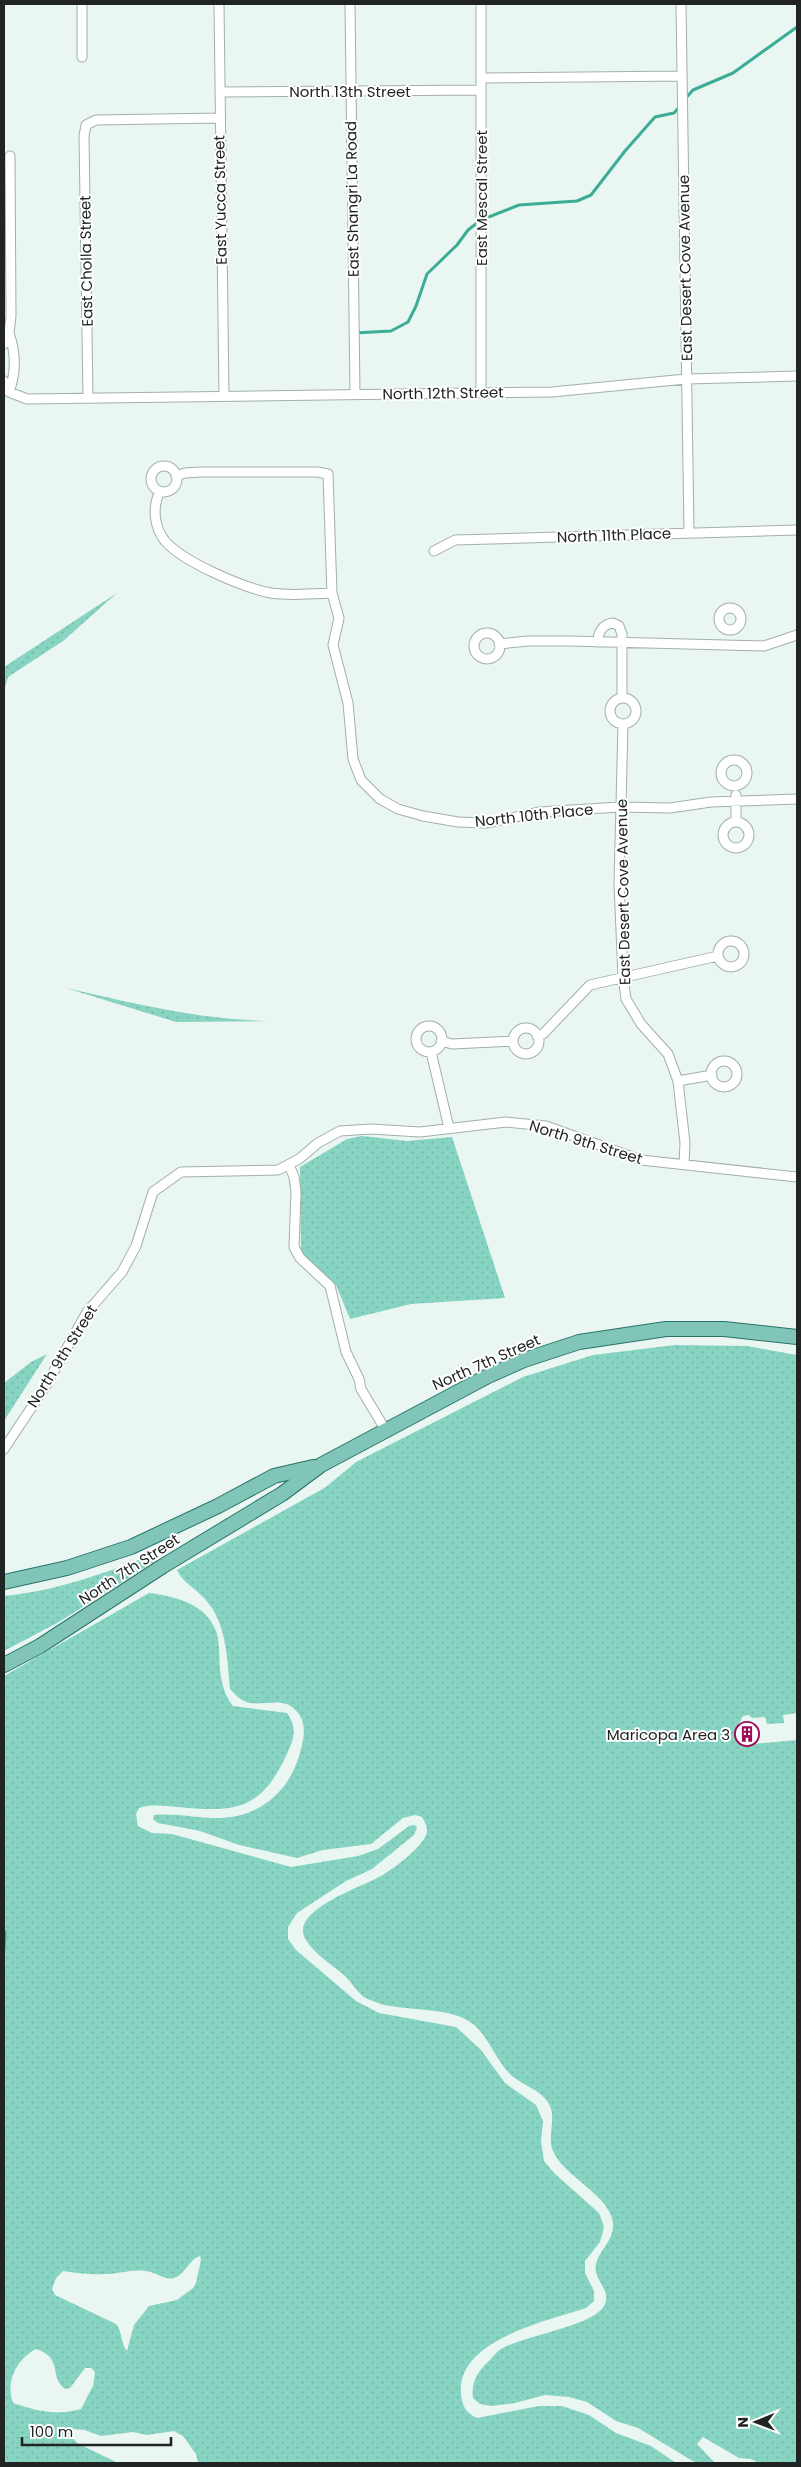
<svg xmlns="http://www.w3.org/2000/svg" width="801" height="2467" font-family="Poppins,sans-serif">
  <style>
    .grass { fill: url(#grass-dots); fill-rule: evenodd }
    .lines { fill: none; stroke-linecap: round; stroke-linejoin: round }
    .stream { stroke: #3bac96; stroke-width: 3 }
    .minor-casing { stroke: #a3afac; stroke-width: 11 }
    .primary-casing { stroke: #287466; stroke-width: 16 }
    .minor { stroke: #fff; stroke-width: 9 }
    .primary { stroke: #81c5b8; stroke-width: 14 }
    .labels { text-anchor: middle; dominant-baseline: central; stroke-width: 4; stroke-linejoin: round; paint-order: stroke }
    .street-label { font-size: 15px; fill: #202524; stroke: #fff }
    .poi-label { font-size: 15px; fill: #202524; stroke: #fff; text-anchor: end }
  </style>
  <defs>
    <pattern id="grass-dots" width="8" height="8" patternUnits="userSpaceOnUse" patternTransform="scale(1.25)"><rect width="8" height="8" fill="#88d4c2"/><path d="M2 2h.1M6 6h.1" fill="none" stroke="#75b6a7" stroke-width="1.8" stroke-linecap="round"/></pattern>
  </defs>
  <rect width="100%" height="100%" fill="#e9f6f2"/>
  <path class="grass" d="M117,593l-54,48 -55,36 -4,14v-24z
    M66,988c70,16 135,32 207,33l-97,1z
    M362,1136l45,5 45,-4 53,161 -94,6 -61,15 -14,-34 -35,-33 -1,-85 47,-28z
    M675,1345l72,1 50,9v358l-14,2 1,8 -17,1 -2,-7 -13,1 -3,-3 -6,1 -7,13 6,16 55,-5v723h-38l-8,-4 -12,-1 -36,-21 -6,7 18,19h-19l-58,-35 -22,-7 -29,-19 -18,-5 -24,-2 -30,8 -24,3 -11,-2 -7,-6c-2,-15 4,-26 15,-36 4,-4 8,-10 13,-13 22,-13 92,-23 103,-43 9,-16 -12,-26 -8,-42 4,-15 18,-23 17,-41 -3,-28 -49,-46 -60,-72 -6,-14 3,-31 -3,-45 -7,-16 -27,-20 -39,-31 -15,-14 -22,-38 -38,-51 -21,-17 -62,-13 -88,-19 -6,-1 -15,-5 -21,-8 -7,-5 -12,-14 -18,-20 -13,-12 -31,-22 -40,-37 -19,-29 58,-54 75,-64 12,-7 47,-32 46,-46 0,-5 -3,-9 -5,-13l-7,-2 -12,3 -32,26 -48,6 -26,8 -58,-13 -39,-14 -42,-8 -5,-4 1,-4c23,-2 46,4 68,3 41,-2 70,-30 79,-69 4,-16 6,-30 -9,-42 -13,-10 -34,1 -48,-6 -5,-2 -10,-8 -14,-12 -3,-31 -3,-67 -26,-91 -9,-10 -22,-16 -27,-28l149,-83 30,-25 167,-85 70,-22z
    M47,1354l-43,67v-38l27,-21z
    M149,1556l8,4 -98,62 -55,29v-55c51,-5 98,-22 145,-40z
    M149,1593c26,3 57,11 67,38 4,11 3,27 4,39 2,13 4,25 13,36l54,7c11,16 7,26 -1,43 -26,56 -53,56 -109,51 -14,-1 -26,-3 -38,1l-3,6 2,12 14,7 20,1 119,33 67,-11 20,-7 31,-23 5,-1 3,2 -3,8 -42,34 -26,12 -49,32 -9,14v12l8,11 60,51 23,12 77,14 25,23 24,33 31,22 7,16 -2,20 3,20 10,12 45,40 5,14 -4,15 -15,19v12l9,18v10l-8,7c-39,13 -130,32 -125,86 1,12 5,19 16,24l62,-12h23l27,9 27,18 35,13 25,17h-478l-2,-9 -13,-18 -9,-5 -27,4 -14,-3 -32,4 -16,-6 -11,-1 -4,5 7,9 41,20h-114v-787zM200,2256l1,4 -5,23 -3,5 -16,12 -28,6 -15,19 -7,26c-7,-8 -4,-19 -11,-27l-61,-29 -3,-6 4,-11 7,-7c14,2 28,4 43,3 13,0 26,-5 39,-3 12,1 20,10 29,7 12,-4 15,-19 26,-22zM36,2349c28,9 12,27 29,40l5,-1 15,-20h6l4,4 -2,14 -12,23c-25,7 -44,2 -68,-6 -8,-22 4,-44 23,-54z"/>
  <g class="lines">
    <path class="stream" d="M685,99l8,-9 40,-17 64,-46
      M354,333l37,-2 17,-9 8,-16 11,-32 30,-29 11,-15 13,-10 38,-15 58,-4 14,-6 34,-44 30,-34 19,-4 6,-7
      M4,1950l1,-18"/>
    <defs>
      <path id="minor" d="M82,4v53
        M219,4l5,392
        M350,4l5,390
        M481,4v388
        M681,4l8,529
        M481,78l201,-2
        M220,92l261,-2
        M9,333c7,20 7,40 0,59
        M4,344l5,-11 2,-17 -1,-160
        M4,381l5,11
        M9,392l18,7 525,-7 134,-13 111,-3
        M88,397l-4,-261 2,-11 10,-5 123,-2
        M151 479a13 13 0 1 1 26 0a13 13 0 1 1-26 0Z
        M176,476l9,-3 15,-1h117l11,2 4,119 7,25 -6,27 15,58 5,56 8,21 19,19 18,10 25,7 35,6 28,1 54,-11 80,-5 50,1 41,-6 86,-3
        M160,491c-8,16 -6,36 5,50 18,21 79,47 106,52 20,3 40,1 61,0
        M434,551l21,-11 342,-10
        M719 619a11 11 0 1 1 22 0a11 11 0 1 1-22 0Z
        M474 646a13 13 0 1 1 26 0a13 13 0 1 1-26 0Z
        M598,642c0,-10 5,-18 15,-19l6,3 3,8v64
        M499,644l29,-3h41l195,5 33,-11
        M610 711a13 13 0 1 1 26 0a13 13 0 1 1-26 0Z
        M623,724l-4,160 4,93 3,22 15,25 27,30 10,27 7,62 -1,21
        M721 773a13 13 0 1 1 26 0a13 13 0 1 1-26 0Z
        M736,795v27
        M723 835a13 13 0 1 1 26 0a13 13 0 1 1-26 0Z
        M718 954a13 13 0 1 1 26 0a13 13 0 1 1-26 0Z
        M416 1039a13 13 0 1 1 26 0a13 13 0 1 1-26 0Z
        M513 1041a13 13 0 1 1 26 0a13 13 0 1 1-26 0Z
        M537,1036l6,-2 47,-49 128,-29
        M441,1041l11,3 61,-3
        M431,1052l18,76
        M711 1074a13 13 0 1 1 26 0a13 13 0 1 1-26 0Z
        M678,1081l34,-6
        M289,1165l5,12 2,15 -2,55 6,11 30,28 16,66 13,27 2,10 24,40
        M4,1449l41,-62 42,-75 35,-40 14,-26 17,-54 28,-20 97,-2 21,-11 19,-16 22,-12 31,-2 49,3 86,-10 40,4 95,34 156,17"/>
      <path id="primary" d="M4,1582l63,-14 64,-21 87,-41 56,-30 39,-9
        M4,1665l36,-19 123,-80 119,-72 39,-29 167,-89 36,-16 55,-18 87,-13h58l73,8"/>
    </defs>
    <use href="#minor" class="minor-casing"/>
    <use href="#primary" class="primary-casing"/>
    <use href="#minor" class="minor"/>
    <use href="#primary" class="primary"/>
  </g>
  <defs>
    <symbol id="building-ring" viewBox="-11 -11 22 22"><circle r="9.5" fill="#fff" stroke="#9d0c58" stroke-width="1.5"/><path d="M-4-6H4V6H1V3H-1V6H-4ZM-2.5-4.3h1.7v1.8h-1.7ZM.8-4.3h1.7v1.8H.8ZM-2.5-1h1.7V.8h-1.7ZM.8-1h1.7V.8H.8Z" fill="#9d0c58"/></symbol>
  </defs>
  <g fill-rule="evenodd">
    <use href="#building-ring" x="733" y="1720" width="28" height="28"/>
  </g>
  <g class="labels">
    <g class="street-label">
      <text x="350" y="91">North 13th Street</text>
      <text transform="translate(481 198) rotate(-90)">East Mescal Street</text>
      <text transform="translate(352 199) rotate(-91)">East Shangri La Road</text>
      <text transform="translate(220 200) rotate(-91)">East Yucca Street</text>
      <text transform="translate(86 261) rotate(-91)">East Cholla Street</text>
      <text transform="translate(685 268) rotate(-91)">East Desert Cove Avenue</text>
      <text transform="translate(443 393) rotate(-1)">North 12th Street</text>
      <text transform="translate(614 535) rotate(-2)">North 11th Place</text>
      <text transform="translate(534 815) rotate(-6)">North 10th Place</text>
      <text transform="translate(623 892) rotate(-91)">East Desert Cove Avenue</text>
      <text transform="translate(586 1142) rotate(17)">North 9th Street</text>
      <text transform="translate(62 1356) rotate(-58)">North 9th Street</text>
      <text transform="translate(486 1362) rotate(-24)">North 7th Street</text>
      <text transform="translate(129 1569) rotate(-33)">North 7th Street</text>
    </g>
    <g class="poi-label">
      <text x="730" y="1734">Maricopa Area 3</text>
    </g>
  </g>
  <rect width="801" height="2467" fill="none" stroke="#202524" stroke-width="10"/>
  <g transform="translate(756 2422) rotate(269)" stroke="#ffffff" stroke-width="4" paint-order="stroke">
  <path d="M0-4L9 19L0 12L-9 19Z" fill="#202524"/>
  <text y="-8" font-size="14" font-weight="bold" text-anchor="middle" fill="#202524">N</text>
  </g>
  <path d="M22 2437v8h149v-8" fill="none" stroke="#202524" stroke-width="2.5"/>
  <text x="30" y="2437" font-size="15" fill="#202524" stroke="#ffffff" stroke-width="4" paint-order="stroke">100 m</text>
</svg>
